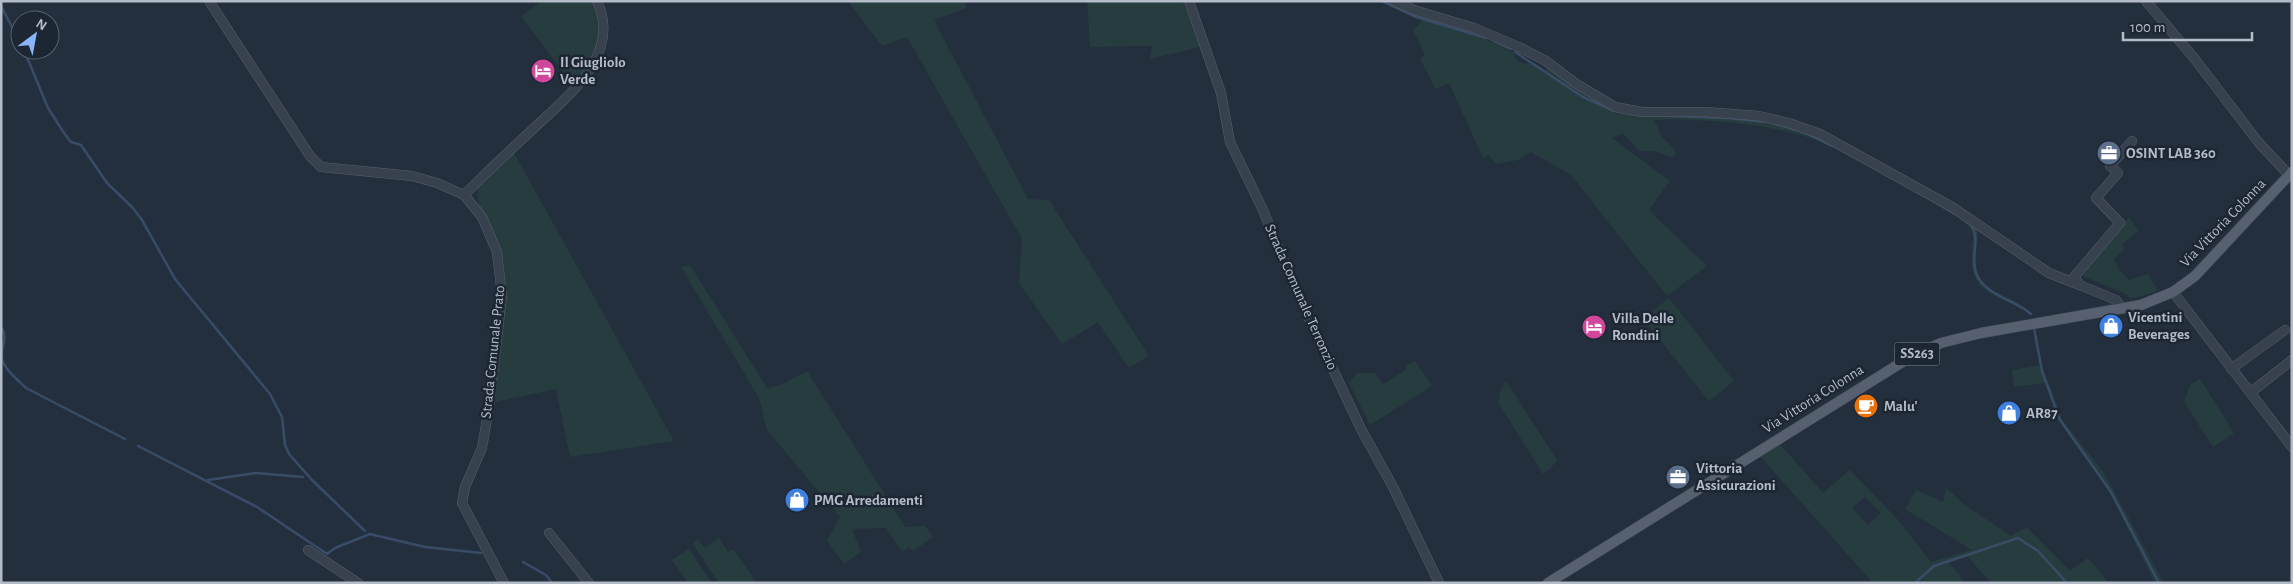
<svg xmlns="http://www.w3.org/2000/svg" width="2293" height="584" font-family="'Alegreya Sans',sans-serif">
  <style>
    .green { fill: #263c3f; fill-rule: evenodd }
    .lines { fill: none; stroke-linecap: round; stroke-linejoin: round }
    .stream { stroke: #394c67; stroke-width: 2.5 }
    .minor-casing { stroke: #565f6c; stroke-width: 10 }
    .major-casing { stroke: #414a57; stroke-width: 11 }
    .minor { stroke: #38414e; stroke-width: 9 }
    .major { stroke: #56606e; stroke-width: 10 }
    .labels { text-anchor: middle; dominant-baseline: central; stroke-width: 5; stroke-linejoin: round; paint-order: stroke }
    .shield { fill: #1d2633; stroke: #878f9c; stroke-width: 1 }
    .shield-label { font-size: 14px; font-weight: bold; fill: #b4bcc9 }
    .poi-label { font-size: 15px; font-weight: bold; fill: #b4bcc9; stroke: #1d2633; text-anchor: start }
    .street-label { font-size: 15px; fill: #b4bcc9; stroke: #1d2633 }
  </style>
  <rect width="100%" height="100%" fill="#242f3e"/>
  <path class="green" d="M542,1h51c12,38 4,55 -20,84l-52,-69z
    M848,1h117l2,7 -33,12 94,179 21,1 100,156 -20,12 -31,-46 -36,22 -43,-61 3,-44 -115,-202 -25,9z
    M1087,1h96l17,46 -50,12 2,-13 -62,1z
    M1423,20l59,17 32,16c2,13 11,8 19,12 3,1 7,5 10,7l6,-5 65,40 153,13 43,12 168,95c-1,19 -9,47 10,60 10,7 22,11 32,17l-2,3c-34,-16 -50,-20 -46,-62 1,-6 2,-13 -3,-18 -13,-14 -34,-23 -51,-33 -32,-19 -78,-47 -114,-58 -31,-9 -62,-13 -93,-15 -19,-1 -39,-3 -57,-1l8,17 11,10 3,6c-7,8 -11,1 -19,-1 -6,-2 -12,0 -18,-1l-16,-18 -11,5 58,43 -21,29 58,56 -40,30 -96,-121 -40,-23 -13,8 -22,4 -7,-9 -6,3 -34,-75 -14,6 -15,-31 5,-3 -12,-25z
    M513,151l161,290 -104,16 -14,-68 -65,14 13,-125 -25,-71 -2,-20z
    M2129,217l9,14 -16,14 3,3 -11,11 5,10 10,11 19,-6 10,17 -27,8 -5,-5 -48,-20z
    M690,265l77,123 13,-3 27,-14 98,156 20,-1 8,11 -20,14 -4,-4 -7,5 -16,-24 -34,1 9,23 -17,12 -17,-24 13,-23 -73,-87 -8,-32 -78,-131z
    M1669,298l65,83 -25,20 -66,-82z
    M1415,361l17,25 -62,39 -21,-42 8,-10h18l8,11 24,-15 -2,-3z
    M2040,365l5,17 3,-1 13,37 43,55 60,110h-9l-49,-98 -47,-66 -13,-36 -32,4 -2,-17z
    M2200,379l34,54 -21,14 -29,-45 6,-17z
    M1506,381l51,79 -7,9 -7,5 -45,-72 2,-10z
    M1779,443l44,50 27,-23 48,50 33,42 41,-12 -67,-41 11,-19 27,12 3,-14 20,18 45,30 16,-9 43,44 18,-13 21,25h-118l-23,-26 -19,6 17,20h-93l-114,-128zM1865,497l16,16 -13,12 -16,-17z
    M719,538l9,14 5,-3 24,34h-38l-26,-39 5,-5 7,9z
    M689,549l23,34h-24l-16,-23z"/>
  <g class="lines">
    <path class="stream" d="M1382,1l34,16 70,21
      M1,6l19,36
      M1494,41l17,8
      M24,50l24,58 16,25 7,9 10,3 26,38 26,25 9,12 33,59 95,115 12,23 3,28 4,9 23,26 53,51
      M1515,52l68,45 29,13
      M1671,116l57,2 38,4
      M1772,123l24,7
      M1806,133l26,13
      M1938,204l17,10
      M1970,224c13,14 -3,37 9,55 11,17 37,22 52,35
      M1,327c8,11 -1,21 1,32 3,11 16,21 24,29l99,51
      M2034,328l8,43 18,49 51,72 48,91
      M138,446l119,61 70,47 8,-6 35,-14 55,13 56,6
      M208,480l48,-7 47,4
      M523,562l23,13 6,8
      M1915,583l19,-17 84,-28 20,13 29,32"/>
    <defs>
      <path id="minor" d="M209,1l101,155 11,11 91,9 25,7 27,12 18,22 15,35 5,44 -13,111 -7,41 -17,39 -3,16 42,80
        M1189,1l32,92 9,49 32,66 36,87 63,134 32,58 46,96
        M1394,1l20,9 60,18 45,19 27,14 29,22 40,24 27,5h63l54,4 30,7 31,11 132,73 97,66 33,13
        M2146,1l48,57 65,85 30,32
        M464,195c22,-22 44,-43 67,-64 34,-33 92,-75 66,-130
        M2080,285l-6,-8 46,-54 -24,-25 22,-25 -8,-7 22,-25
        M2082,286l34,14 6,8
        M2173,292l119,155
        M2231,369l54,-39
        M2250,393l42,-33
        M549,533l40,50
        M308,550l50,33"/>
      <path id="major" d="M1548,583l364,-227 29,-13 40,-10 160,-28 32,-13 22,-16 97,-104"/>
    </defs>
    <use href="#minor" class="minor-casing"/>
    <use href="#major" class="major-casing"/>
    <use href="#minor" class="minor"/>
    <use href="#major" class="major"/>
  </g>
  <defs>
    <symbol id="hotel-disc" viewBox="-11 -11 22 22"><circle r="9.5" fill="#d1479c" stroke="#1d2633"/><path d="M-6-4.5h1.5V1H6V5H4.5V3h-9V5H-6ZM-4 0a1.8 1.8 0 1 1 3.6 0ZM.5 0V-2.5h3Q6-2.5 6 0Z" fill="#fff"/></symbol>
    <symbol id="office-disc" viewBox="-11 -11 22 22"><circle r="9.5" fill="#5c6f8a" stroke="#1d2633"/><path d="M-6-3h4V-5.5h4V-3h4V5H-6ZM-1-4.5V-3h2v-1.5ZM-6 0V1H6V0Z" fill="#fff"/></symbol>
    <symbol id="shop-disc" viewBox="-11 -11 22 22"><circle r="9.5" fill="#3f7fe0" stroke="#1d2633"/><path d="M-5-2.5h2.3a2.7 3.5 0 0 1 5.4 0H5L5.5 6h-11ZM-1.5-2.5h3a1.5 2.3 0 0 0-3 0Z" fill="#fff"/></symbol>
    <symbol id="cafe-disc" viewBox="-11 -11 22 22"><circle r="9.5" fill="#e8710a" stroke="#1d2633"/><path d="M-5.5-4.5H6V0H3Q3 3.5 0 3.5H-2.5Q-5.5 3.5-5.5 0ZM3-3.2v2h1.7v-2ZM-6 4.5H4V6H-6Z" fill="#fff"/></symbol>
  </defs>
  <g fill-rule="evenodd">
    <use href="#hotel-disc" x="529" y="57" width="28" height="28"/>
    <use href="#office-disc" x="2095" y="139" width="28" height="28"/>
    <use href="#shop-disc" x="2097" y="312" width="28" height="28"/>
    <use href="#hotel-disc" x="1580" y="313" width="28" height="28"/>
    <use href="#cafe-disc" x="1852" y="392" width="28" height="28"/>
    <use href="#shop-disc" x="1995" y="399" width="28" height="28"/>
    <use href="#office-disc" x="1664" y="463" width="28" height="28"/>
    <use href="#shop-disc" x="783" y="486" width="28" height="28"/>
  </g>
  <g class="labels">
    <rect class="shield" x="1894.5" y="342.5" width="45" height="23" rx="4"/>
    <g class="shield-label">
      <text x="1917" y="354">SS263</text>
    </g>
    <g class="poi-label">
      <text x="560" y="62">Il Giugliolo<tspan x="560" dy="17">Verde</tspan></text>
      <text x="2126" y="153">OSINT LAB 360</text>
      <text x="2128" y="317">Vicentini<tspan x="2128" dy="17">Beverages</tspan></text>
      <text x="1612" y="318">Villa Delle<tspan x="1612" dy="17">Rondini</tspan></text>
      <text x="1884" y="406">Malu'</text>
      <text x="2026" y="413">AR87</text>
      <text x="1696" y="468">Vittoria<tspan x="1696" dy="17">Assicurazioni</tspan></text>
      <text x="814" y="500">PMG Arredamenti</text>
    </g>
    <g class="street-label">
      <text transform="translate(2223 223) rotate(-46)">Via Vittoria Colonna</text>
      <text transform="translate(1301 297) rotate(66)">Strada Comunale Terronzio</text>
      <text transform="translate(493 352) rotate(-84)">Strada Comunale Prato</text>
      <text transform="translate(1813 399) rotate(-32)">Via Vittoria Colonna</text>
    </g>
  </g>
  <rect width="2293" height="584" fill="none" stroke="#b4bcc9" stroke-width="5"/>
  <g transform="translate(35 35) rotate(32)"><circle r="24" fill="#1d2633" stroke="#59626f"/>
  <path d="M0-4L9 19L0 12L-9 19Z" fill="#8ab4f8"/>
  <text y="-8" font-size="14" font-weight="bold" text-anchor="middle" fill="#b4bcc9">N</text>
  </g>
  <path d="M2123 32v8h129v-8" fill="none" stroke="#b4bcc9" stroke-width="2.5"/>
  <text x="2130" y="32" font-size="15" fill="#b4bcc9" stroke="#1d2633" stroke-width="4" paint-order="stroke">100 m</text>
</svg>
